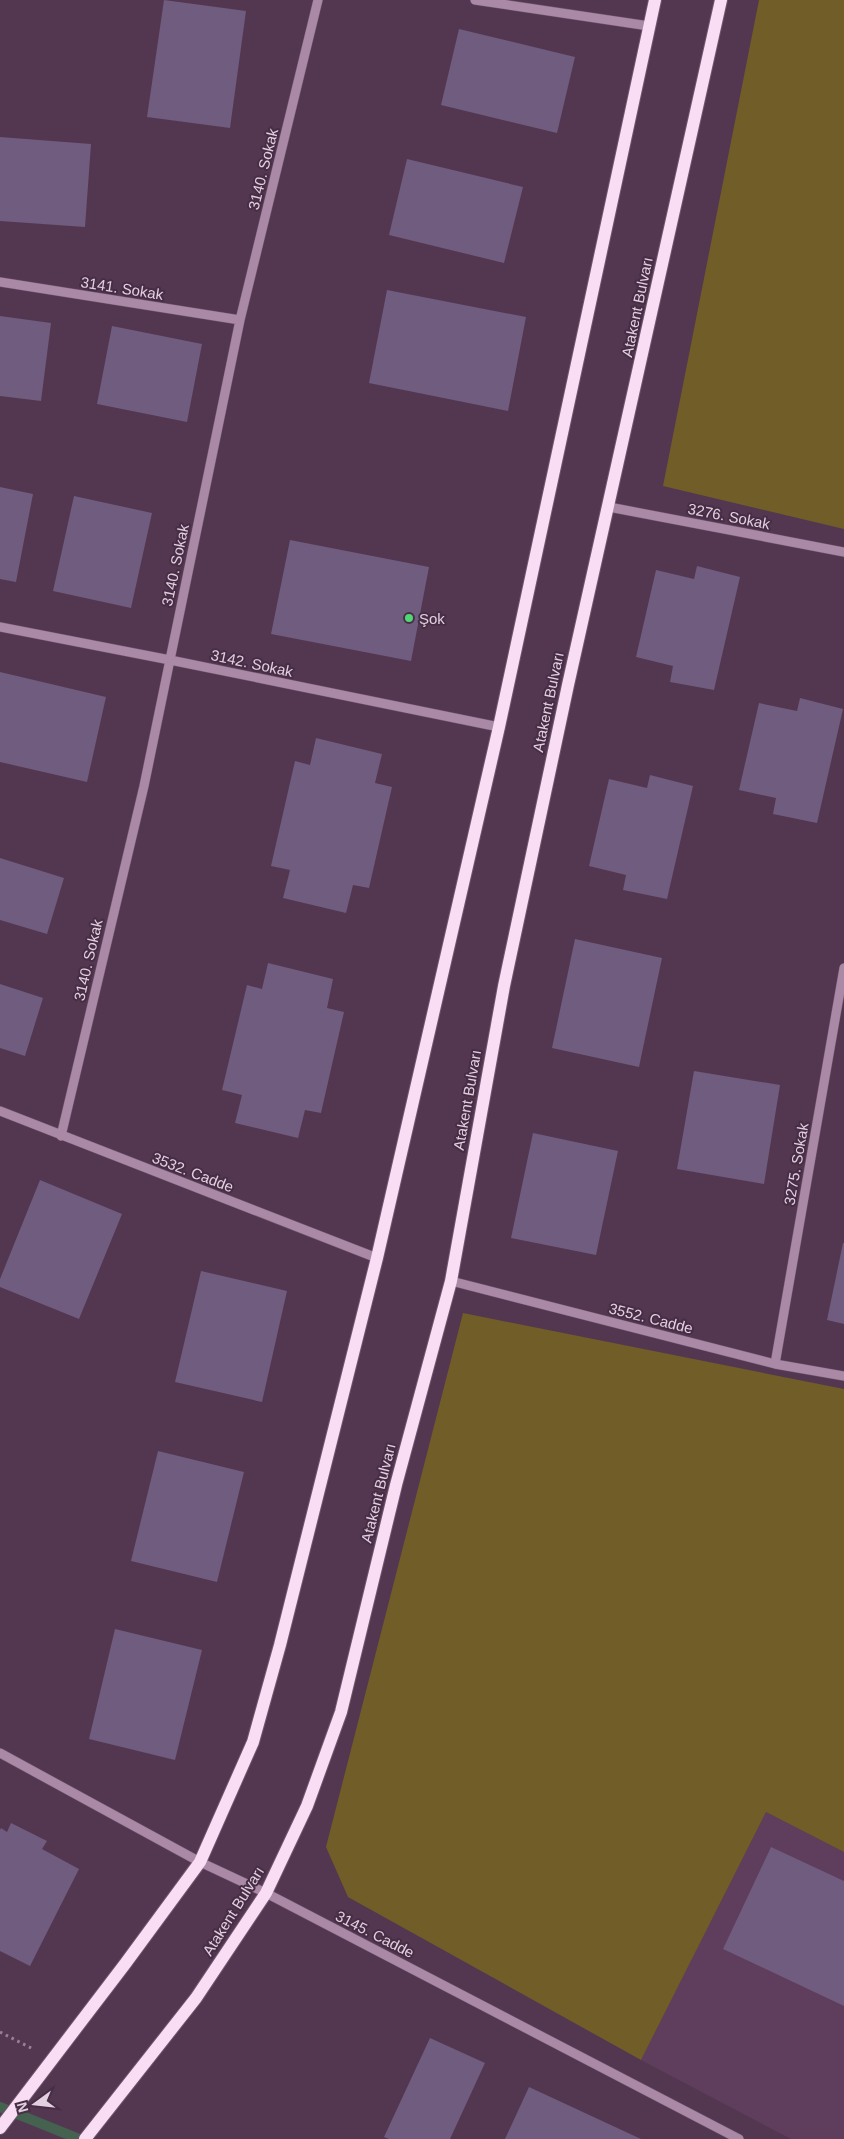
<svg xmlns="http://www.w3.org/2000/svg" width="844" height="2139" font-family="Arial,sans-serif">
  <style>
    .built { fill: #5f3e5d }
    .green { fill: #715d28 }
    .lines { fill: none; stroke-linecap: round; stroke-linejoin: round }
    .stream { stroke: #45614f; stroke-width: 10 }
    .building { fill: #6f5c7e }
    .minor-casing { stroke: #70566e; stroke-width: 10 }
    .major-casing { stroke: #70566e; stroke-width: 14 }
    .path { stroke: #988196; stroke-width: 3; stroke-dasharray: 2.5 4; stroke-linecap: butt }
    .minor { stroke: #a989a6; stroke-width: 9 }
    .major { stroke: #f8ddf5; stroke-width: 12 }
    .poi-dot { fill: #51d674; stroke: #482d46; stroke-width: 2 }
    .labels { text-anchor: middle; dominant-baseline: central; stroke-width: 4; stroke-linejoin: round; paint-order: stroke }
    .street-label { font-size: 15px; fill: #e2d0e0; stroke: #482d46 }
    .poi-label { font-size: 15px; fill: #e2d0e0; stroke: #482d46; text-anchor: start }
  </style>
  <rect width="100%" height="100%" fill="#533751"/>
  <path class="built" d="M766,1812l78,40v287h-53l-150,-79z"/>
  <path class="green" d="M759,0h85v529l-181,-43z
    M463,1313l381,76v463l-78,-40 -125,248 -293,-163 -22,-50z"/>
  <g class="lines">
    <path class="stream" d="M0,2107l79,32"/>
  </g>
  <path class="building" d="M164,0l82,11 -16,117 -83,-11z
    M459,29l116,28 -18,76 -116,-28z
    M0,137l91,7 -6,83 -85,-6z
    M407,159l116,28 -19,76 -115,-28z
    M387,290l139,27 -18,94 -139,-28z
    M0,316l51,7 -10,78 -41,-5z
    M112,326l90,18 -15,78 -90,-18z
    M0,487l33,7 -17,88 -16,-3z
    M74,496l78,17 -21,95 -78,-17z
    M290,540l139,27 -18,94 -140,-27z
    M697,566l43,11 -26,113 -44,-8 3,-16 -37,-9 20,-87 38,9z
    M0,672l106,25 -19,85 -87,-20z
    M800,698l43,11 -26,114 -44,-9 3,-16 -37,-8 20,-87 38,8z
    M316,738l66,16 -7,29 17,4 -23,101 -16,-3 -7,28 -63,-15 7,-28 -19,-4 24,-105 15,4z
    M650,775l43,11 -26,113 -44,-9 3,-15 -37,-9 20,-87 38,9z
    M0,858l64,20 -17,56 -47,-14z
    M575,939l87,19 -23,109 -87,-19z
    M268,963l65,16 -6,29 17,4 -23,101 -16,-3 -7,28 -63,-15 7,-28 -20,-5 25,-105 15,4z
    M0,984l43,14 -18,58 -25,-8z
    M694,1071l86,14 -16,99 -87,-15z
    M533,1133l85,18 -22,104 -85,-17z
    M40,1180l82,34 -43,105 -79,-32v-8z
    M843,1243h1v81l-17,-4z
    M201,1271l86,20 -25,111 -87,-20z
    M158,1451l86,21 -27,110 -86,-21z
    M115,1629l87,21 -27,110 -86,-21z
    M11,1823l36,18 -5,8 37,20 -49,97 -30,-15v-121l1,-2 6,4z
    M771,1847l73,34v125l-121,-57z
    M430,2038l55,25 -35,76h-61l-5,-2z
    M529,2087l112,52h-136z"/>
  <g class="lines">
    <defs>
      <path id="minor" d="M475,0l174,26
        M0,282l240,38
        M609,507l235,45
        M0,627l170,33 329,67
        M0,1111l377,147
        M61,1136l83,-350 96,-466 78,-320
        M451,1281l324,83 69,12
        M775,1364l69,-396
        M0,1753l200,109 66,31 473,246"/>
      <path id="major" d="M0,2128l125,-164 75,-102 53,-120 27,-97 97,-387 122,-531 156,-727
        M85,2139l111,-141 70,-105 41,-87 34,-94 55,-227 55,-204 53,-295 64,-301 153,-685"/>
    </defs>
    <use href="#minor" class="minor-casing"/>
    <use href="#major" class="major-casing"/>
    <path class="path" d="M0,2032l33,17"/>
    <use href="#minor" class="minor"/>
    <use href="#major" class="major"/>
  </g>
  <circle class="poi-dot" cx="409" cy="618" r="5"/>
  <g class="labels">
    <g class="street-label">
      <text transform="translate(263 169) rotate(-76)">3140. Sokak</text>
      <text transform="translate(122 288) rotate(9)">3141. Sokak</text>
      <text transform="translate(637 307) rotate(-78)">Atakent Bulvarı</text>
      <text transform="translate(729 516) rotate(11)">3276. Sokak</text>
      <text transform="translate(175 565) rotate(-78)">3140. Sokak</text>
      <text transform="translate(252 663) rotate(12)">3142. Sokak</text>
      <text transform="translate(548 702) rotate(-78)">Atakent Bulvarı</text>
      <text transform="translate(88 960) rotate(-77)">3140. Sokak</text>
      <text transform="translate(467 1100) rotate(-80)">Atakent Bulvarı</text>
      <text transform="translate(796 1164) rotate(-80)">3275. Sokak</text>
      <text transform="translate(193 1172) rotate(21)">3532. Cadde</text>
      <text transform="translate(651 1318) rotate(14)">3552. Cadde</text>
      <text transform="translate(378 1493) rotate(-76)">Atakent Bulvarı</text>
      <text transform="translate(233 1911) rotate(-58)">Atakent Bulvarı</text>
      <text transform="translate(375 1934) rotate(27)">3145. Cadde</text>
    </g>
    <g class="poi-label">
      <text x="419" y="618">Şok</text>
    </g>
  </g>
  <g transform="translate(35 2104) rotate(255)" stroke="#482d46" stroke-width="4" paint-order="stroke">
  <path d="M0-4L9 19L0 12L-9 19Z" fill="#e2d0e0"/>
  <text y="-8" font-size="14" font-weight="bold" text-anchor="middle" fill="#e2d0e0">N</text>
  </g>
</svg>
